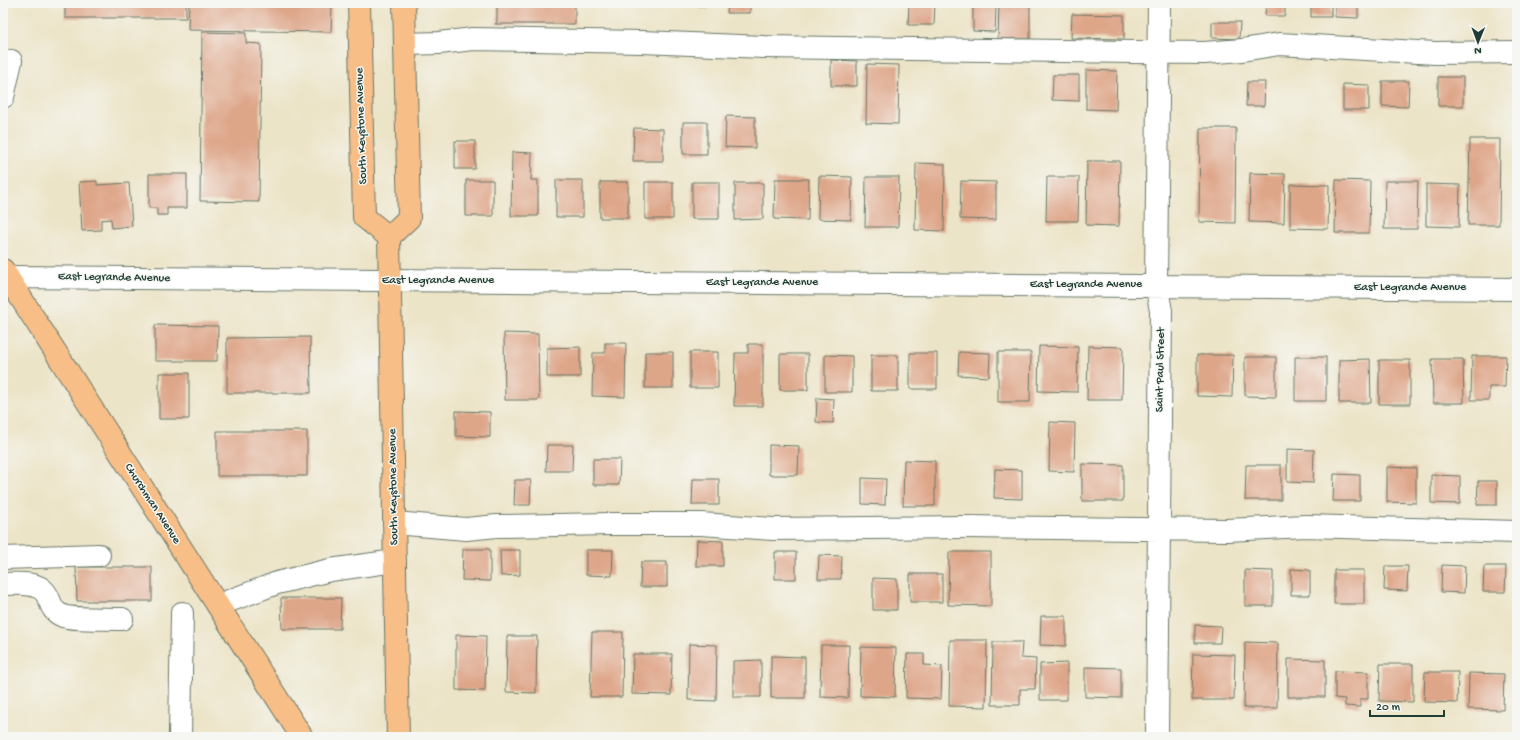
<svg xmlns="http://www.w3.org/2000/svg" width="1520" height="740" font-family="'Gochi Hand',sans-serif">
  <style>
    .building { fill: #dea689 }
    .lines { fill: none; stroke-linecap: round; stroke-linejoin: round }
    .minor-casing { stroke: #677767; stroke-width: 24 }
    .major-casing { stroke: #677767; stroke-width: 24 }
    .minor { stroke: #fff; stroke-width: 22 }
    .major { stroke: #f7be88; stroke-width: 22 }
    .labels { text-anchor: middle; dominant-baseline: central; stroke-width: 3; stroke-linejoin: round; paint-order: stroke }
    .street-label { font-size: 12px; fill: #1f3d34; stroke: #f6f6f2 }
  </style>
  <rect width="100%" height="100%" fill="#f6f6f2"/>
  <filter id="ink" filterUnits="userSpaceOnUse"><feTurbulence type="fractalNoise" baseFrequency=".025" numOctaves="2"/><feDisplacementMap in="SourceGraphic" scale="8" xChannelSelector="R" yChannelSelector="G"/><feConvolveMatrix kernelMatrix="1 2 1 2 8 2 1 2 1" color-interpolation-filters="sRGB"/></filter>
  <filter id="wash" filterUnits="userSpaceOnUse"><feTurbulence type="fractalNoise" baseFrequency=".012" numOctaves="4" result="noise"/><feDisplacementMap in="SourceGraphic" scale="16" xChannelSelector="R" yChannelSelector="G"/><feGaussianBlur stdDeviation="0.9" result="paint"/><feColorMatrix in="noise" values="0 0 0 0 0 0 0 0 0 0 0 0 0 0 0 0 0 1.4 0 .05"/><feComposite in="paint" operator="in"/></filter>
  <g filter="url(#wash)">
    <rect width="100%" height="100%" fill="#ece4c7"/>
    <g id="blocks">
      <path class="building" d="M65,3h121v15h-121z
        M189,3h143l-1,29 -143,-2z
        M497,3h78v21h-80l2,-2z
        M695,3h25v3h-25z
        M728,3h22v10h-23z
        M909,3h26l-1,22h-26z
        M999,3h31v36h-32z
        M1266,3h19v13h-20z
        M1311,3h20v14h-20z
        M1335,3h23v15l-23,-1z
        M973,5l23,1 -1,26 -22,-1z
        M1072,14l52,1v24l-53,-1z
        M1212,22h28l-1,17 -27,-1z
        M202,32l44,1v10l15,1 -2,158 -59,-1z
        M831,60l26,1v25h-26z
        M867,64l32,1 -1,59 -32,-1z
        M1086,70l31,1 -1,39 -30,-1z
        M1053,75h26v26l-27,-1z
        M1438,77h25v29h-25z
        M1382,81h27l-1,26 -26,-1z
        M1247,82h18l-1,24h-18z
        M1343,84l26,1v25h-26z
        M726,116l29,1v31l-30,-1z
        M683,122h24v32h-24z
        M634,128l29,1v32h-30z
        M1200,128h36l-1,95 -36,-1z
        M1470,139h30l-1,86h-31z
        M455,141h20v28h-20z
        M512,152l20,1 -1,27h7v36h-27z
        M1087,161h33l-1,65 -33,-1z
        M916,163l29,1 -1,67 -29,-1z
        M1250,173l35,1 -1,49 -35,-1z
        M149,174h38v34h-20v7h-10v-7h-8z
        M819,176l33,1 -1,43 -33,-1z
        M866,177h33l-1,50h-33z
        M1047,177h32l-1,44h-32z
        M775,179h34l-1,41 -34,-1z
        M466,180h27v36h-27z
        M556,180h27v37h-27z
        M1336,180l34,1 -1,52h-34z
        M97,181v4l32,-2 3,43 -20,2 -1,-9 -10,1v10l-19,1 -3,-49z
        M961,181l35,1v38l-36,-1z
        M1385,181h33l-1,48h-33z
        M600,182h28v36h-28z
        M645,182h28v37h-28z
        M692,182h27v37h-27z
        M735,183h28v36l-28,1z
        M1290,184l39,1 -1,44 -38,-1z
        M1426,184l34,1 -1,42 -33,-1z
        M155,325l63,1 -1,35h-62z
        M504,333l34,1 1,66h-34z
        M310,337l1,56h-84v-55z
        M605,343h21l-1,54 -33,-1 1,-43h12z
        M748,344h15v62h-29l1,-53h13z
        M1039,346l39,1 -1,45 -39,-1z
        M1088,346l35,1 -1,53h-35z
        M580,347v30h-33v-29z
        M645,352h28v36h-28z
        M690,352h28v36h-28z
        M959,352l31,1 -1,24 -31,-2z
        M998,352h33l-1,50h-32z
        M910,353h27v36h-27z
        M780,354h28v36h-28z
        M825,355l27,1v36h-27z
        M871,355h27v36h-27z
        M1197,355h36l-1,42 -35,-1z
        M1515,355h2v30h-2z
        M1472,356h34l-1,31h-16v13h-18z
        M1245,357h31v40l-31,-1z
        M1295,357h31v44h-31z
        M1370,359l1,44h-32v-43z
        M1432,359h31l1,44h-31z
        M1379,360h31v44h-31z
        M159,373h30v46h-30z
        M817,398l17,1 -1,24 -17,-1z
        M456,411l34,1v25l-34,-1z
        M1050,422l25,1 -1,49 -25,-1z
        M217,431h90v45h-90z
        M547,445h26l-1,26h-26z
        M769,445l30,1 -1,29h-29z
        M1287,449l27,1 -1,33 -26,-1z
        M593,459h27l-1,26h-26z
        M904,460l31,1v45h-32z
        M1082,464l41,1v36h-41z
        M1246,465h35v35h-36z
        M1387,467l29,1v35l-29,-1z
        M995,469l27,1v29l-28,-1z
        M1334,474l26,1v26h-27z
        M1431,475l29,1v28l-29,-1z
        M862,478l24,1 -1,26 -23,-1z
        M693,479h26v26h-27z
        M515,480h16l-1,25h-16z
        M1478,481h19v24h-20z
        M697,540l26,1v25h-27z
        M463,549h27v32l-28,-1z
        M500,550h20v25l-19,1z
        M586,550h27l-1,26 -26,-1z
        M775,552h21v27h-21z
        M949,552h42v54l-43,-1z
        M819,555l23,1 -1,23h-23z
        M641,562h26v25h-27z
        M1442,565l23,1 -1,27 -23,-1z
        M1385,566h23l-1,25 -23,-1z
        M1484,566h22l-1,26h-22z
        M76,567h76v34h-75z
        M1291,569l19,1v25h-19z
        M1245,570l28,1v35h-28z
        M1334,570h30v34h-30z
        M910,574h32v28h-32z
        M873,578l24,1v31h-24z
        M281,598h60l-1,31h-58z
        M1041,616h25v30l-26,-1z
        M1195,625l26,1 -1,17h-25z
        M592,632h31l-1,65h-32z
        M456,635l30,1 -1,55 -29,-1z
        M507,636h30l-1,57 -30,-1z
        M950,640h37l-1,67 -37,-1z
        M993,642h29l-1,16 15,1 -1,30h-15v16h-28z
        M1245,642l33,1 -1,65h-33z
        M689,644l28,1 -1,56 -28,-1z
        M821,645h28l-1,53 -28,-1z
        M861,647l35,1 -1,49 -35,-1z
        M633,654h39l-1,41 -39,-1z
        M907,654h17v11l18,1 -1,33 -35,-1z
        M1193,654l42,1 -1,45h-42z
        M771,656l34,1v41h-34z
        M1288,659l37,1v37h-37z
        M761,660v37h-28v-36z
        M1515,662h2v41h-2z
        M1067,663v37h-27v-36z
        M1380,664h33v38l-34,-1z
        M1085,667l36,1v30l-36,-1z
        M1335,671l33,1v27h-8v8l-15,-1v-7l-10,-1z
        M1425,672h33l-1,31 -33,-1z
        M1469,673l35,1 -1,36 -35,-1z"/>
    </g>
  </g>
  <g filter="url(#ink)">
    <use href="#blocks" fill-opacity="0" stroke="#677767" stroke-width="1"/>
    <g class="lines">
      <defs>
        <path id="minor" d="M405,44l34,-1 34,-4 169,3 122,5 440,6 38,-3 37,-6 156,9 82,-1
          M3,97l8,-36
          M3,285l4,-8 1510,12
          M394,523l72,6 31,-3 113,-2h91l72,5 192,-2 262,3 79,-4 211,6
          M3,558l96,-3
          M3,584c13,0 33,-3 42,8 7,9 4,18 18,24 10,4 46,2 59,3
          M218,605l59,-22 53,-13 65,-9
          M180,737l2,-124
          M1157,737l4,-426 -5,-28 3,-280"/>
        <path id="major" d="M359,3l5,214 25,20
          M3,270l299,467
          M398,737l-9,-500 20,-19 -5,-215"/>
      </defs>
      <use href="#minor" class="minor-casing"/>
      <use href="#major" class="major-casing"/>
      <use href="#minor" class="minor"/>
      <use href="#major" class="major"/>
    </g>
  </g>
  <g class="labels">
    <g class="street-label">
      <text transform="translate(362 126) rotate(-92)">South Keystone Avenue</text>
      <text transform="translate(114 278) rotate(1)">East Legrande Avenue</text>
      <text x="438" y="281">East Legrande Avenue</text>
      <text x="762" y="283">East Legrande Avenue</text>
      <text x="1086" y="285">East Legrande Avenue</text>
      <text x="1410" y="288">East Legrande Avenue</text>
      <text transform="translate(1161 370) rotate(-89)">Saint Paul Street</text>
      <text transform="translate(394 487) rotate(-91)">South Keystone Avenue</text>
      <text transform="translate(152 504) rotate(57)">Churchman Avenue</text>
    </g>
  </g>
  <rect width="1520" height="740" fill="none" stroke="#f6f6f2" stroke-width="16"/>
  <g transform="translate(1478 42) rotate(181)" stroke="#f6f6f2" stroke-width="3" paint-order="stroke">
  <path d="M0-3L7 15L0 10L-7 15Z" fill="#1f3d34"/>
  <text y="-6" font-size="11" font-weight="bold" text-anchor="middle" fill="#1f3d34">N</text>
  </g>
  <path d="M1370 710v6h74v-6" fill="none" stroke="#1f3d34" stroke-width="2"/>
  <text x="1376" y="710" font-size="12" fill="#1f3d34" stroke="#f6f6f2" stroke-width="3" paint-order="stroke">20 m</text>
</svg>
